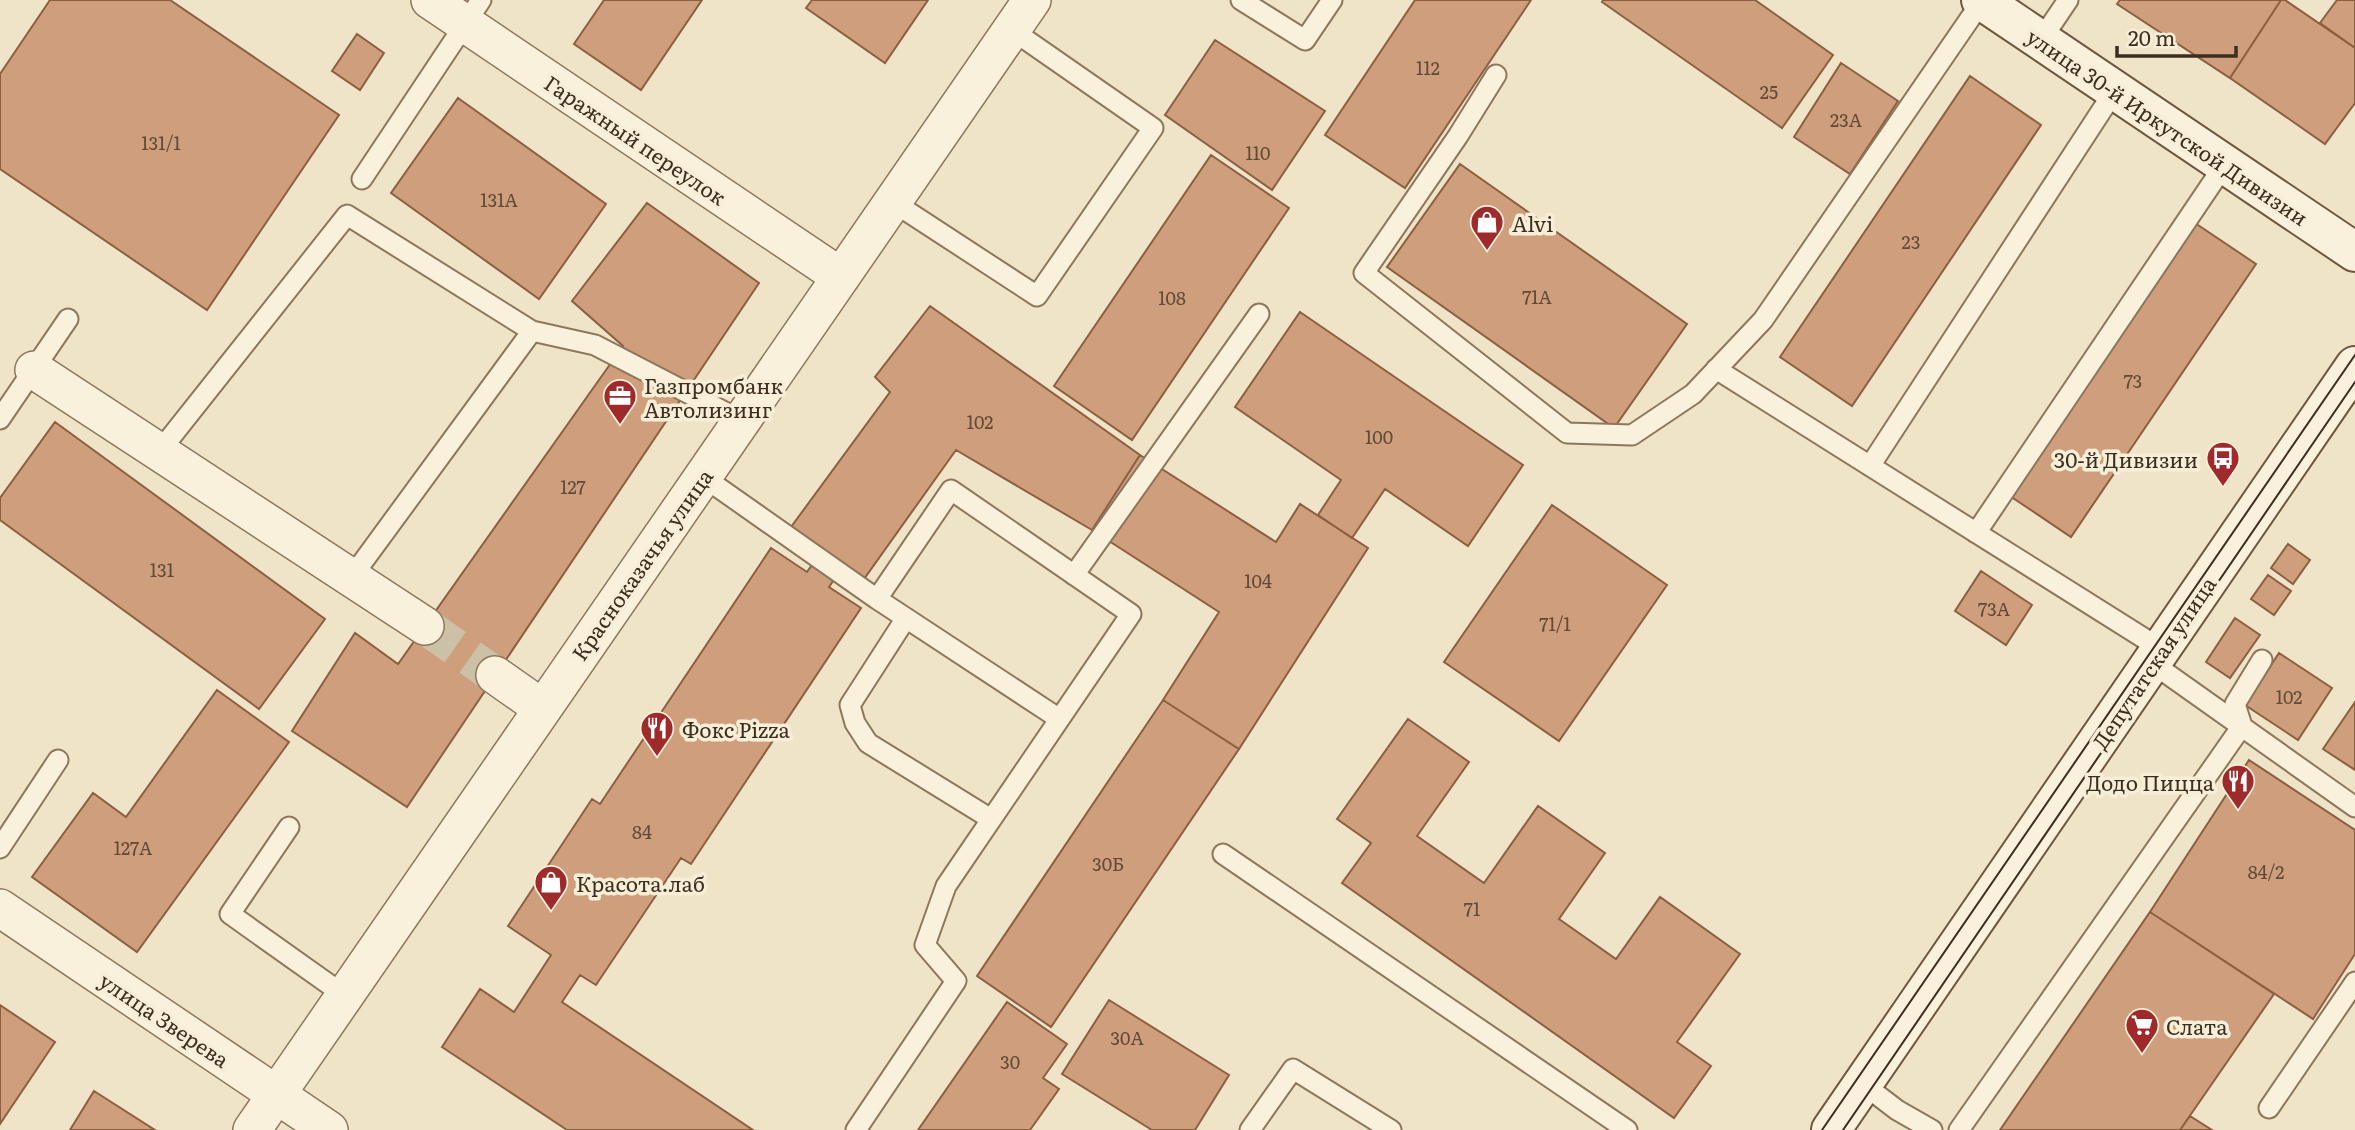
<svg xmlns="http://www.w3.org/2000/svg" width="2355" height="1130" font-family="Literata,serif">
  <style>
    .building { fill: #cf9f7d; stroke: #8d5f41; stroke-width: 2 }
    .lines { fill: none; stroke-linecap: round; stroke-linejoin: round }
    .street-tunnel { stroke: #ccc0a6; stroke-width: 37; stroke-dasharray: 37 18; stroke-linecap: butt }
    .lane-casing { stroke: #8d765c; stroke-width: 23 }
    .street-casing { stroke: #8d765c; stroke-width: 40 }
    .secondary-casing { stroke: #6f573f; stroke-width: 42 }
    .lane { stroke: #faf1dc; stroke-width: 19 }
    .street { stroke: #faf1dc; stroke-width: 37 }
    .secondary { stroke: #faf1dc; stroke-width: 38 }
    .tram { stroke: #3d2e20; stroke-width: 2 }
    .labels { text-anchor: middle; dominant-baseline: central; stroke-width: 7; stroke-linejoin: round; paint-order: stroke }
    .number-label { font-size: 18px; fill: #624a37 }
    .street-label { font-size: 21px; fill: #3d2e20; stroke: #f7eed8 }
    .poi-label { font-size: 21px; fill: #3d2e20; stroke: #f7eed8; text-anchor: start }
  </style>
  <rect width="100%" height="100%" fill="#f0e4c8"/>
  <path class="building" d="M50,0h120l169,115 -132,195 -207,-141v-95z
    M604,0h98l-61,90 -67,-46z
    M812,0h116l-43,63 -79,-55z
    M1415,0h116l-126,188 -80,-53z
    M1603,0h152l78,55 -51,73 -180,-126z
    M2120,0h161l-51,78 -113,-74z
    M2281,0h4l70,48v55l-30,41 -95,-66z
    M2337,0h18v48l-35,-25z
    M357,34l27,19 -24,37 -28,-19z
    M1215,40l110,71 -53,79 -107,-75z
    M1841,63l57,38 -48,73 -56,-37z
    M1970,76l71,49 -189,281 -72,-49z
    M458,98l148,106 -67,95 -148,-106z
    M1211,155l78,53 -157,232 -78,-54z
    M1460,164l227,160 -73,104 -227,-161z
    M647,203l112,80 -352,524 -115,-76 63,-98 43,31 225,-318 -51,-45z
    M2195,223l61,41 -185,273 -61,-41z
    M930,306l210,149 -48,75 -136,-80 -92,129 -73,-52 99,-135 -15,-15z
    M1300,312l223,153 -55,81 -83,-57 -33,49 -34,-23 23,-35 -106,-73z
    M55,422l270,197 -66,90 -259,-189v-22z
    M1140,455l136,87 24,-38 68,44 -129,201 -76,-49 56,-88 -127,-82z
    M1552,505l115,80 -108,156 -115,-79z
    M2288,544l22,16 -17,24 -22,-16z
    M771,548l36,24 7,-10 22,15 -7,10 32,21 -170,256 -10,-6 -85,127 -16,-10 -18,27 191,128h-186l-125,-83 38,-58 34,23 37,-57 -43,-29 84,-127 8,5z
    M1981,571l51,34 -26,40 -51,-34z
    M2268,575l23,16 -17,24 -23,-16z
    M2235,618l25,17 -30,43 -24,-16z
    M2279,653l53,35 -34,52 -53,-35z
    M217,690l72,52 -152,210 -105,-75 61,-84 33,24z
    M1163,700l76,49 -188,278 -74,-51z
    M2355,702v68l-32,-21z
    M1408,719l61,43 -52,74 67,47 54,-77 67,47 -46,66 57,40 44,-62 80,57 -63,88 34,24 -37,52 -332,-235 29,-40 -34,-24z
    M2249,760l106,70v124l-42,65 -163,-107z
    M2150,912l124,82 -94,136h-180z
    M1109,1000l120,75 -34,55h-43l-90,-56z
    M1007,1002l60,42 -24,34 16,11 -29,41h-112z
    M0,1005l55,37 -55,82z
    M94,1091l61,39h-85z
    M2190,1116l22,14h-32z"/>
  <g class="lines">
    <path class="street-tunnel" d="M425,626l70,49"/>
    <defs>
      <path id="lane" d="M1241,0l64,40 27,-40
        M2041,40l27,-40
        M1496,75l-38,61 -94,137 203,160 65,2 61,-41 70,-74 219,-319
        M362,179l119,-179
        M893,202l144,94 116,-168 -141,-98
        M532,331l63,14 147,76
        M1716,369l445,280
        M0,419l68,-100
        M159,452l188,-237 185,116 -181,247
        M1870,466l245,-376
        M702,476l175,123 74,-109 180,124 -185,272 -21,59 31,36 -100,149
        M1976,533l249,-369
        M1074,575l185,-261
        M877,599l181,119
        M906,618l-56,87 5,18 13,20 123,76
        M2152,663l203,144
        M289,827l-59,87 114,81
        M0,848l58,-88
        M1223,854l404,276
        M1863,1084l34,26 35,20
        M2269,1108l86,-126
        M1250,1130l43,-61 98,61
        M1959,1130l283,-404 -7,-22 27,-44"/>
      <path id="street" d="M430,0l411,277
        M34,370l391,256
        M495,675l47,33
        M0,908l329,222
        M252,1130l780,-1130"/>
      <path id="secondary" d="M1981,0l374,252
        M1831,1130l524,-764"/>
    </defs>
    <use href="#lane" class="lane-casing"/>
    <use href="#street" class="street-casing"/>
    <use href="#secondary" class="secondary-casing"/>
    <use href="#lane" class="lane"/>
    <use href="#street" class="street"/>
    <use href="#secondary" class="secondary"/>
    <path class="tram" d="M1822,1130l533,-775
      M1843,1130l512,-748"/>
  </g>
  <defs>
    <symbol id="shop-pin" viewBox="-11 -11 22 30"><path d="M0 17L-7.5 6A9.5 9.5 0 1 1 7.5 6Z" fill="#9e2a2b" stroke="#f7eed8"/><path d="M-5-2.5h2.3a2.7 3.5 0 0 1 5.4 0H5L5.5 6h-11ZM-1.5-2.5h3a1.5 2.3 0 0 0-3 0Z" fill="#fff"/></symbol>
    <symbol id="office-pin" viewBox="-11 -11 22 30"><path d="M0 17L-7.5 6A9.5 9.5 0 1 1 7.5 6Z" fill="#9e2a2b" stroke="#f7eed8"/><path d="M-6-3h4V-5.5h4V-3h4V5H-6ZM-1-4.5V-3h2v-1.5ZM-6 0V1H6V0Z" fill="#fff"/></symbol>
    <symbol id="bus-pin" viewBox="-11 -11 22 30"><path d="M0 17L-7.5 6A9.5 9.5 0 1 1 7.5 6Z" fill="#9e2a2b" stroke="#f7eed8"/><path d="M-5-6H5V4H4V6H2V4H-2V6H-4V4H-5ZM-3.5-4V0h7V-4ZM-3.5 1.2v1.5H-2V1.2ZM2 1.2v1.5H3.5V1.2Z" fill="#fff"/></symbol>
    <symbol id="restaurant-pin" viewBox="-11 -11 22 30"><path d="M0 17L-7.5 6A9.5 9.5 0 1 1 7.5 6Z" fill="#9e2a2b" stroke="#f7eed8"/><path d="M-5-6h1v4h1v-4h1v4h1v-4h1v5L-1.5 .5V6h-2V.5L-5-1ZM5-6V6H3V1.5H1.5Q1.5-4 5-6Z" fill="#fff"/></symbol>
    <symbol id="supermarket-pin" viewBox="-11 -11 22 30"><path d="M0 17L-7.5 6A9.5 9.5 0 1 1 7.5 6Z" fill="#9e2a2b" stroke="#f7eed8"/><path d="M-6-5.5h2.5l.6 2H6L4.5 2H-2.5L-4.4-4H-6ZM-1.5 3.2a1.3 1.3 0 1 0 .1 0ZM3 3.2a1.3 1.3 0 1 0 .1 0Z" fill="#fff"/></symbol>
  </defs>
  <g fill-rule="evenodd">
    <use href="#shop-pin" x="1468" y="203" width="38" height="52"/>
    <use href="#office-pin" x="601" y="377" width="38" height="52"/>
    <use href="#bus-pin" x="2204" y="439" width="38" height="52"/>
    <use href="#restaurant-pin" x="638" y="709" width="38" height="52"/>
    <use href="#restaurant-pin" x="2219" y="762" width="38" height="52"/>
    <use href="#shop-pin" x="532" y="863" width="38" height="52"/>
    <use href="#supermarket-pin" x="2123" y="1006" width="38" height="52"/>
  </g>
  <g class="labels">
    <g class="number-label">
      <text x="1428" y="67">112</text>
      <text x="1769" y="91">25</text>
      <text x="1846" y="119">23А</text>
      <text x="161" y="142">131/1</text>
      <text x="1258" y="152">110</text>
      <text x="499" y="199">131А</text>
      <text x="1911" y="241">23</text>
      <text x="1537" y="296">71А</text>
      <text x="1172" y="297">108</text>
      <text x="2133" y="380">73</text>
      <text x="980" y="421">102</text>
      <text x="1379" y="436">100</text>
      <text x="573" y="486">127</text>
      <text x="162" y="569">131</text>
      <text x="1258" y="580">104</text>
      <text x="1994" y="608">73А</text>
      <text x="1555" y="623">71/1</text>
      <text x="2289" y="696">102</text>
      <text x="642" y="831">84</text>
      <text x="133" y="847">127А</text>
      <text x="1108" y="863">30Б</text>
      <text x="2266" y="871">84/2</text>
      <text x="1472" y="908">71</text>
      <text x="1127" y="1037">30А</text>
      <text x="1010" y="1061">30</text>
    </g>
    <g class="street-label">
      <text transform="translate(2168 126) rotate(34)">улица 30-й Иркутской Дивизии</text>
      <text transform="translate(636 139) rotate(34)">Гаражный переулок</text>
      <text transform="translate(641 564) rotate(-55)">Красноказачья улица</text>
      <text transform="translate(2153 662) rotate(-56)">Депутатская улица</text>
      <text transform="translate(165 1019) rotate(34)">улица Зверева</text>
    </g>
    <g class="poi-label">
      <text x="1512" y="222">Alvi</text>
      <text x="644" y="384">Газпромбанк<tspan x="644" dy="24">Автолизинг</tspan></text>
      <text x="2198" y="458" text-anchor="end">30-й Дивизии</text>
      <text x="682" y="728">Фокс Pizza</text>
      <text x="2214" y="781" text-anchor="end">Додо Пицца</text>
      <text x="576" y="882">Красота.лаб</text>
      <text x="2166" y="1025">Слата</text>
    </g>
  </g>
  <path d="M2117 46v10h119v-10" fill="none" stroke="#3d2e20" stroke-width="3.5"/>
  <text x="2128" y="46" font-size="21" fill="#3d2e20" stroke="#f7eed8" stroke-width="5" paint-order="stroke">20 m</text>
</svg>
